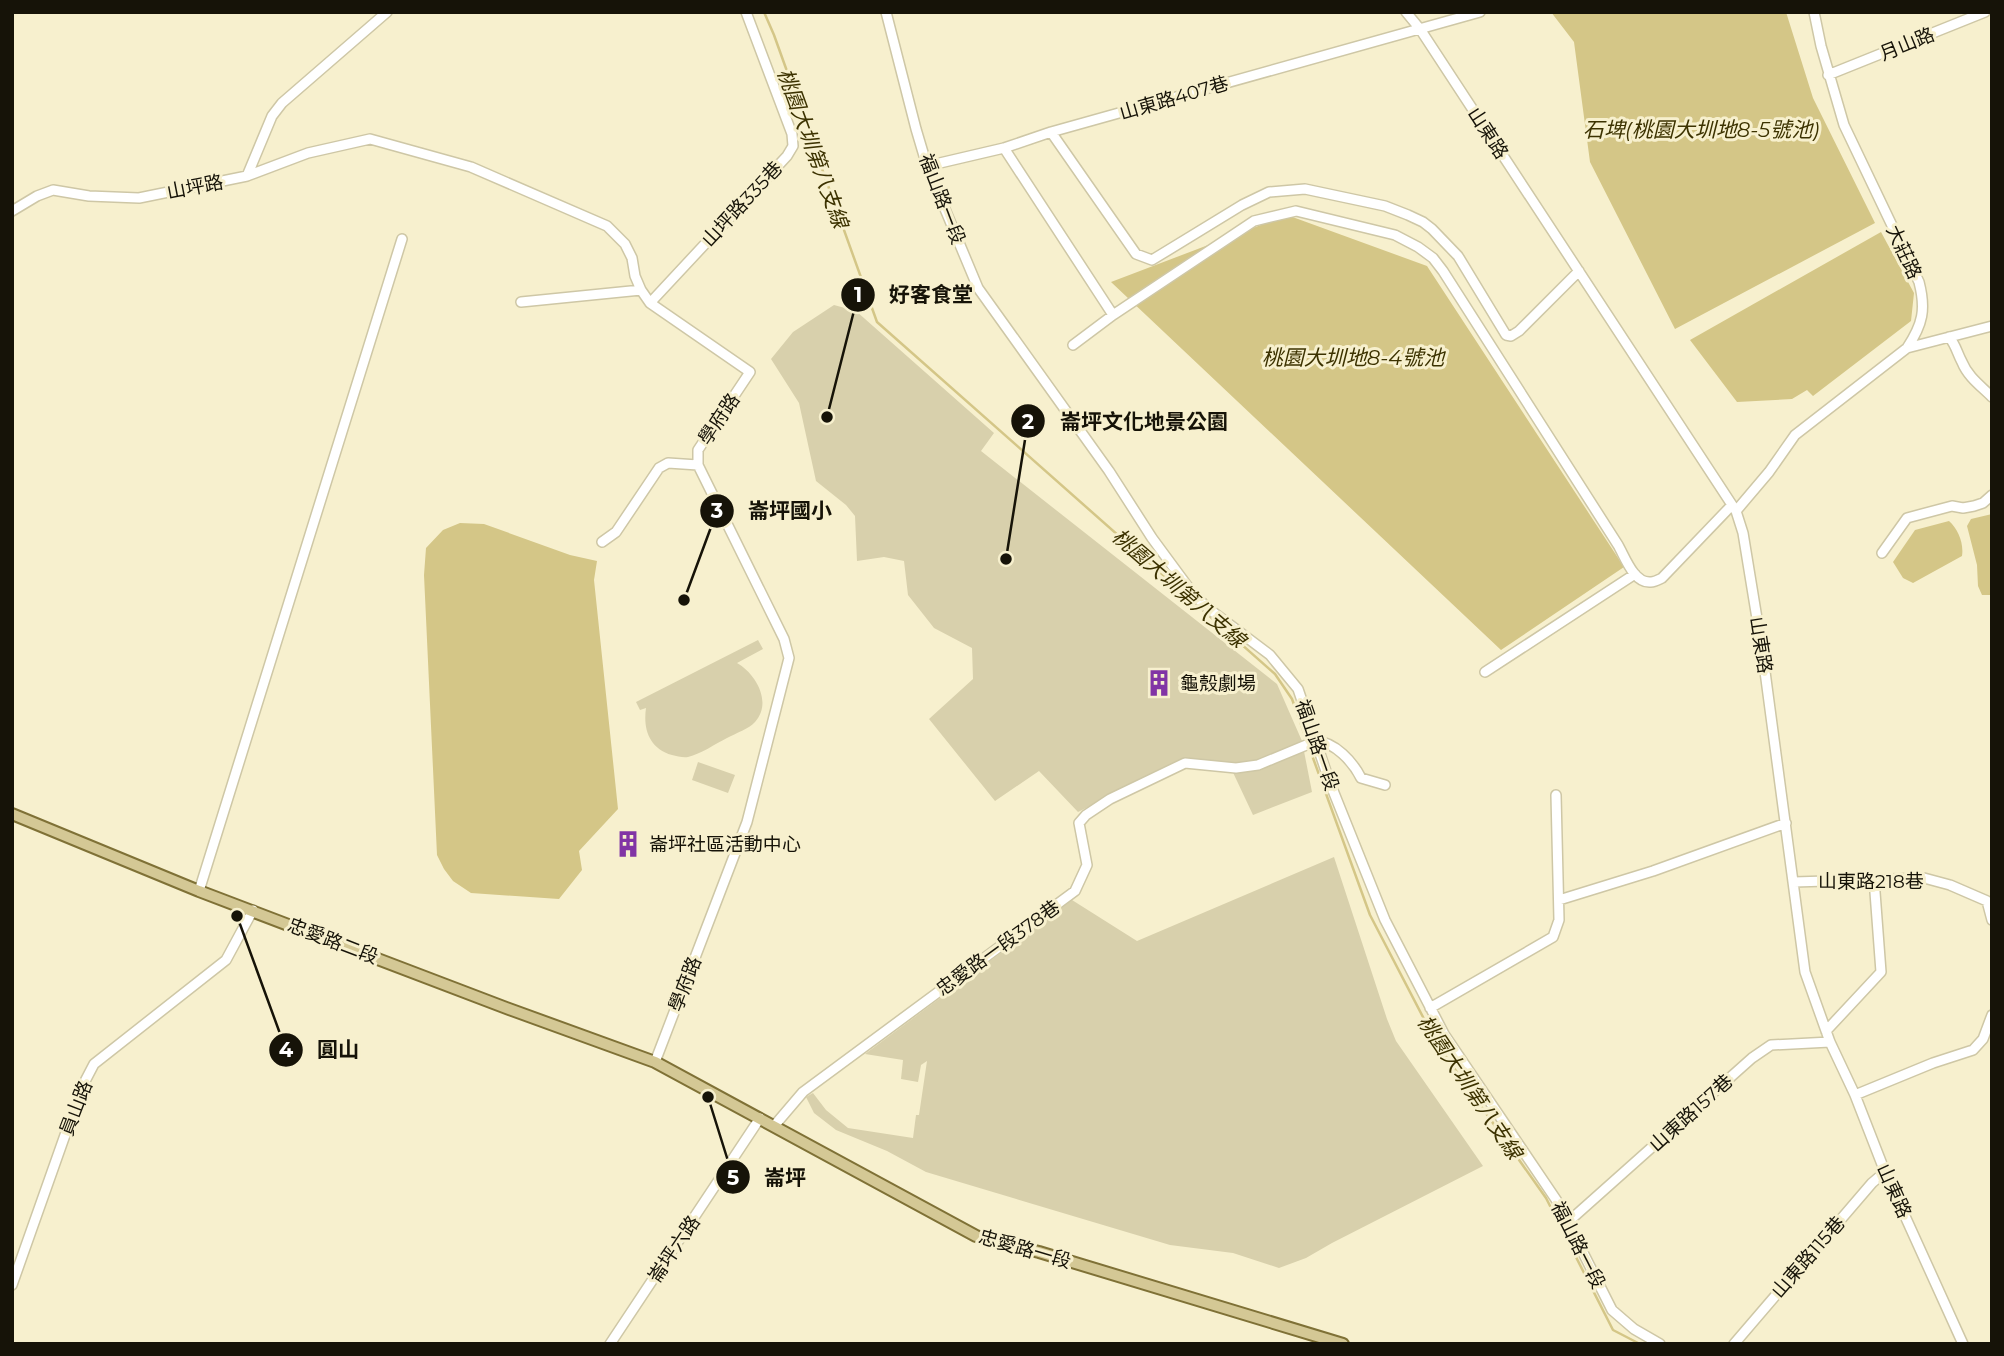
<svg xmlns="http://www.w3.org/2000/svg" width="2004" height="1356" font-family="Montserrat,'Noto Sans TC',sans-serif">
  <style>
    .green { fill: #d8d0ac }
    .water { fill: #d4c687 }
    .lines { fill: none; stroke-linecap: round; stroke-linejoin: round }
    .stream { stroke: #d4c687; stroke-width: 2.5 }
    .minor-casing { stroke: #cec7a6; stroke-width: 12 }
    .major-casing { stroke: #7f7136; stroke-width: 14 }
    .minor { stroke: #fff; stroke-width: 9 }
    .major { stroke: #d4c895; stroke-width: 10 }
    .labels { text-anchor: middle; dominant-baseline: central; stroke-width: 6; stroke-linejoin: round; paint-order: stroke }
    .street-label { font-size: 19px; fill: #161308; stroke: #f7f0ce }
    .poi-label { font-size: 19px; fill: #161308; stroke: #f7f0ce; text-anchor: start }
    .water-label { font-size: 21px; font-style: italic; fill: #3c3200; stroke: #f7f0ce }
    .leader { fill: none; stroke: #161308; stroke-width: 2.5 }
    .callout-dot { fill: #161308; stroke: #f7f0ce; stroke-width: 2.5 }
    .mark-label { font-size: 21px; text-anchor: middle; font-weight: bold; fill: #fff }
    .callout-label { font-size: 21px; text-anchor: middle; font-weight: bold; fill: #161308; stroke: #f7f0ce; stroke-width: 6; stroke-linejoin: round; paint-order: stroke }
  </style>
  <rect width="100%" height="100%" fill="#f7f0ce"/>
  <path class="green" d="M834,305l22,6 138,122 -13,18 296,233 25,57 10,51 -59,23 -24,-51 -43,-6 -108,54 -39,-41 -44,30 -66,-82 44,-40 -1,-31 -38,-20 -26,-33 -4,-34 -20,-4 -27,4 -2,-45 -9,-11 -30,-24 -17,-78 -28,-44 22,-27z
    M758,640l5,9 -26,14c18,10 36,39 18,59 -6,7 -19,11 -28,16 -12,6 -26,16 -39,19 -5,1 -11,-1 -16,-2 -23,-7 -29,-26 -26,-47l-6,2 -4,-8z
    M698,762l37,13 -7,18 -36,-13z
    M1334,857l53,162 9,22 87,125 -151,77 -26,15 -27,10 -46,-15 -63,-8 -244,-73 -39,-21 -51,-21 -22,-17 -8,-16 7,-4 13,17 22,18 65,10 3,-23h3l8,-54 -6,4 -3,17 -17,-3 2,-19 -38,-6 207,-154 65,41z"/>
  <path class="water" d="M1551,12h235l27,86 62,125 -200,106 -85,-167 -16,-120z
    M1287,215l140,51 197,301 -123,83 -390,-368z
    M1881,232l33,61 -3,28 -98,75 -6,-6 -15,9 -55,3 -47,-62z
    M1992,514v81h-10l-4,-9 -1,-21 -10,-39 4,-7z
    M1949,521c9,8 15,22 13,35l-49,27 -10,-5 -10,-16 22,-32z
    M460,523l24,1 86,31 27,6 -3,19 24,229 -39,42 3,19 -23,29 -88,-6 -18,-12 -9,-12 -7,-14 -13,-280 2,-27 17,-18z"/>
  <g class="lines">
    <path class="stream" d="M764,12l10,23 103,287 398,352 17,25 15,42
      M1309,747l61,168 67,129 109,154 67,132 27,14"/>
    <defs>
      <path id="minor" d="M886,12l30,117 11,37 51,122 131,183 43,67 42,57 15,14 61,46 28,34 32,94 55,137 59,114 113,167 55,109 22,19 26,15
        M1406,12l14,17 316,482 7,22 19,116 43,323 25,70 25,53 30,77 78,172
        M1828,75l157,-63
        M1051,132l85,122 16,6 90,-55 27,-13 36,-3 80,17 23,9 15,7 9,7 26,27 48,79 5,1 8,-5 60,-60
        M1004,148l109,167
        M927,166l77,-18 47,-16 429,-120
        M247,176l61,-23 62,-14 101,28 136,59 18,18 7,14 3,18 6,14 9,13 100,69 -52,78v15l86,174 5,19 -42,164 -92,240
        M12,211l25,-15 16,-6 36,6 50,2 108,-22 25,-60 10,-13 105,-91
        M521,302l120,-12
        M650,303l137,-147 6,-10 -1,-12 -46,-122
        M1949,337c7,8 8,16 13,25 6,15 19,24 30,35
        M1073,345l40,-30 141,-94 42,-10 99,24 23,12 15,11 10,13 175,274c7,12 16,39 33,37 4,0 7,-2 11,-4l70,-73
        M1907,348l85,-22
        M1736,511l33,-39 26,-37 112,-87c16,-24 19,-39 12,-66l-75,-157 -23,-79 -7,-34
        M602,542l14,-10 43,-64 9,-5 30,2
        M1882,553l25,-35 45,-12 11,2 11,-2 9,-3 9,-8
        M1485,672l150,-98
        M1794,882l130,-4 26,7 37,16 5,19
        M199,891l203,-652
        M1559,900l94,-29 133,-48
        M1430,1008l123,-71 6,-17 -3,-125
        M1826,1031l55,-59 -7,-93
        M1855,1095l78,-32 40,-13 10,-11 9,-24
        M774,1126l29,-34 272,-201 12,-26 -8,-42 7,-8 24,-16 75,-36 51,5 22,-3 58,-24c19,1 37,21 45,37l24,7
        M1568,1222l184,-164 19,-13 59,-3
        M12,1285l70,-198 12,-23 132,-104 27,-50
        M610,1344l150,-226
        M1734,1344l138,-161 13,-11"/>
      <path id="major" d="M12,814l187,77 310,118 146,53 321,174 63,16 304,92"/>
    </defs>
    <use href="#minor" class="minor-casing"/>
    <use href="#major" class="major-casing"/>
    <use href="#minor" class="minor"/>
    <use href="#major" class="major"/>
  </g>
  <defs>
    <symbol id="building-bare" viewBox="-9 -9 18 18"><path d="M-4-6H4V6H1V3H-1V6H-4ZM-2.5-4.3h1.7v1.8h-1.7ZM.8-4.3h1.7v1.8H.8ZM-2.5-1h1.7V.8h-1.7ZM.8-1h1.7V.8H.8Z" fill="#8134a5" stroke="#f7f0ce" stroke-width="2.5" paint-order="stroke"/></symbol>
  </defs>
  <g fill-rule="evenodd">
    <use href="#building-bare" x="1140" y="664" width="38" height="38"/>
    <use href="#building-bare" x="609" y="825" width="38" height="38"/>
  </g>
  <g class="labels">
    <g class="street-label">
      <text transform="translate(1907 44) rotate(-22)">月山路</text>
      <text transform="translate(1174 98) rotate(-16)">山東路407巷</text>
      <text transform="translate(1488 133) rotate(57)">山東路</text>
      <text transform="translate(195 187) rotate(-11)">山坪路</text>
      <text transform="translate(942 199) rotate(69)">福山路一段</text>
      <text transform="translate(742 204) rotate(-47)">山坪路335巷</text>
      <text transform="translate(1904 252) rotate(65)">大莊路</text>
      <text transform="translate(719 419) rotate(-56)">學府路</text>
      <text transform="translate(1761 645) rotate(81)">山東路</text>
      <text transform="translate(1317 745) rotate(71)">福山路一段</text>
      <text x="1871" y="881">山東路218巷</text>
      <text transform="translate(333 941) rotate(21)">忠愛路二段</text>
      <text transform="translate(998 948) rotate(-36)">忠愛路一段378巷</text>
      <text transform="translate(685 984) rotate(-69)">學府路</text>
      <text transform="translate(76 1108) rotate(-69)">員山路</text>
      <text transform="translate(1691 1113) rotate(-42)">山東路157巷</text>
      <text transform="translate(1894 1191) rotate(66)">山東路</text>
      <text transform="translate(1578 1245) rotate(63)">福山路一段</text>
      <text transform="translate(674 1249) rotate(-56)">崙坪六路</text>
      <text transform="translate(1025 1249) rotate(16)">忠愛路一段</text>
      <text transform="translate(1808 1257) rotate(-49)">山東路115巷</text>
    </g>
    <g class="poi-label">
      <text x="1180" y="683">龜殼劇場</text>
      <text x="649" y="844">崙坪社區活動中心</text>
    </g>
    <g class="water-label">
      <text x="1701" y="129">石埤(桃園大圳地8-5號池)</text>
      <text transform="translate(813 148) rotate(70)">桃園大圳第八支線</text>
      <text x="1353" y="357">桃園大圳地8-4號池</text>
      <text transform="translate(1179 588) rotate(41)">桃園大圳第八支線</text>
      <text transform="translate(1470 1087) rotate(56)">桃園大圳第八支線</text>
    </g>
  </g>
  <path class="leader" d="M827 417L858 295M1006 559L1028 421M684 600L717 511M237 916L286 1050M708 1097L733 1177"/>
  <g class="callout-dot">
    <circle cx="827" cy="417" r="7"/>
    <circle cx="1006" cy="559" r="7"/>
    <circle cx="684" cy="600" r="7"/>
    <circle cx="237" cy="916" r="7"/>
    <circle cx="708" cy="1097" r="7"/>
    <circle cx="858" cy="295" r="18"/>
    <circle cx="1028" cy="421" r="18"/>
    <circle cx="717" cy="511" r="18"/>
    <circle cx="286" cy="1050" r="18"/>
    <circle cx="733" cy="1177" r="18"/>
  </g>
  <g class="mark-label">
    <text x="858" y="302">1</text>
    <text x="1028" y="429">2</text>
    <text x="717" y="518">3</text>
    <text x="286" y="1057">4</text>
    <text x="733" y="1185">5</text>
  </g>
  <g class="callout-label">
    <text x="931" y="302">好客食堂</text>
    <text x="1144" y="429">崙坪文化地景公園</text>
    <text x="790" y="518">崙坪國小</text>
    <text x="338" y="1057">圓山</text>
    <text x="785" y="1185">崙坪</text>
  </g>
  <rect width="2004" height="1356" fill="none" stroke="#161308" stroke-width="28"/>
</svg>
